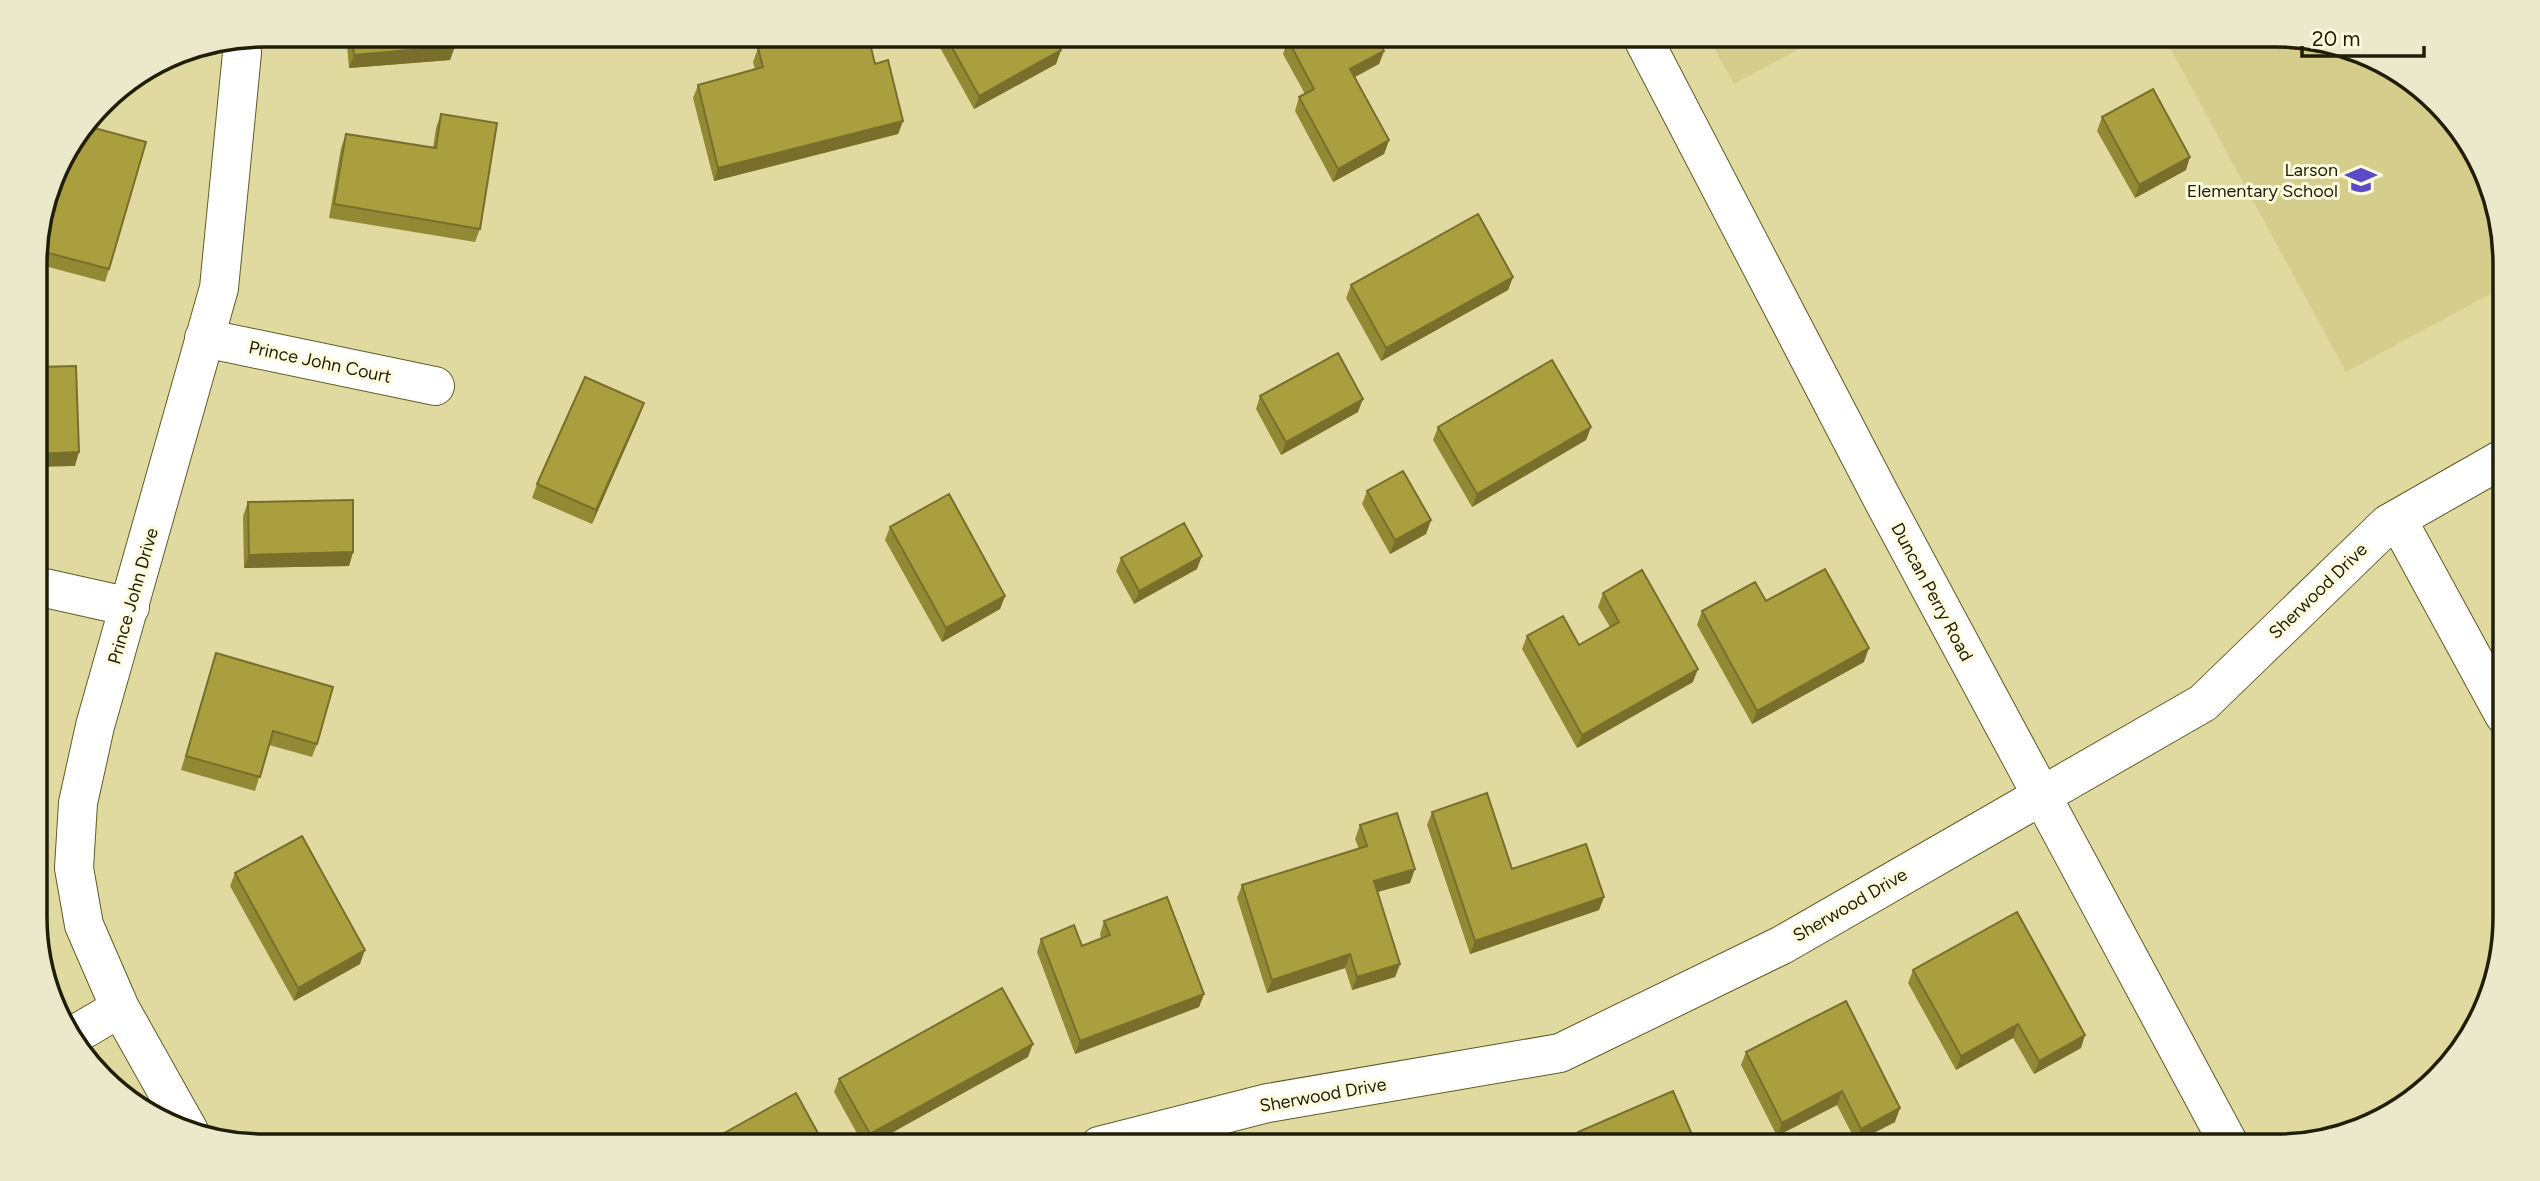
<svg xmlns="http://www.w3.org/2000/svg" width="2540" height="1181" font-family="Figtree,sans-serif">
  <style>
    .built { fill: #d4cd8c }
    .lines { fill: none; stroke-linecap: round; stroke-linejoin: round }
    .minor-casing { stroke: #625c26; stroke-width: 40 }
    .tertiary-casing { stroke: #625c26; stroke-width: 40 }
    .minor { stroke: #fff; stroke-width: 38 }
    .tertiary { stroke: #fff; stroke-width: 38 }
    .wall { fill: #928935 }
    .shaded-wall { fill: #776f2b }
    .building { fill: #aa9f3e; stroke: #776f2b; stroke-width: 2 }
    .labels { text-anchor: middle; dominant-baseline: central; stroke-width: 6; stroke-linejoin: round; paint-order: stroke }
    .poi-label { font-size: 18px; fill: #211e08; stroke: #fdfadd; text-anchor: end }
    .street-label { font-size: 18px; fill: #211e08; stroke: #fdfadd }
    .rim { fill: none; stroke: #211e08; stroke-width: 3.5 }
  </style>
  <rect width="100%" height="100%" fill="#e0daa1"/>
  <path class="built" d="M1707,35h118l-91,49z
    M2163,35h112l89,18 94,72 45,110v52l-157,85z"/>
  <g class="lines">
    <defs>
      <path id="minor" d="M204,338l231,48
        M2397,519l107,196
        M36,586l94,21
        M74,1035l46,-27
        M189,1131l-69,-123 -36,-83 -10,-57 4,-65 17,-77 124,-438 23,-235 -2,-13
        M1099,1146l169,-43 292,-50 222,-108 421,-242 185,-179 116,-66"/>
      <path id="tertiary" d="M1641,35l244,469 345,642"/>
    </defs>
    <use href="#minor" class="minor-casing"/>
    <use href="#tertiary" class="tertiary-casing"/>
    <use href="#minor" class="minor"/>
    <use href="#tertiary" class="tertiary"/>
  </g>
  <path class="wall" d="M346,35h108l1,11 -5,14 -101,8z
    M933,35h120l8,15 -5,14 -82,45z
    M1288,40l96,11 -5,13 -24,13 34,63 -5,14 -51,28 -38,-71 4,-14 6,-3 -22,-40z
    M758,48l117,16 28,57 -5,13 -184,47 -21,-83 5,-13 57,-16 -2,-7z
    M441,114l39,115 -5,13 -146,-24 12,-70 5,-14 87,14 3,-20z
    M2102,117l84,53 -51,28 -38,-67z
    M87,126l22,143 -4,13 -68,-18 32,-114z
    M1513,277l-5,13 -127,71 -35,-63 5,-13z
    M1260,396l98,16 -77,43 -25,-46z
    M639,417l-47,107 -60,-26 5,-14z
    M1438,427h153l-5,13 -114,67 -39,-67z
    M1367,491l64,29 -5,14 -36,20 -28,-50z
    M248,502l105,50 -4,14 -105,2 -1,-52z
    M890,527l115,69 -5,13 -58,33 -57,-102z
    M1121,558l76,11 -63,35 -18,-33z
    M1603,593l90,89 -116,66 -55,-99 5,-13 52,9 31,-18 -12,-20z
    M1766,601l98,61 -112,62 -55,-99 5,-14z
    M216,653l101,91 -5,13 -43,-12 -14,46 -74,-21z
    M1432,812l80,57 92,28 -5,13 -129,44 -43,-129z
    M1360,825l50,58 -32,9 22,72 -5,13 -43,13 -7,-22 -78,25 -30,-95 5,-13 117,-36 -4,-10z
    M235,873l125,91 -66,37 -64,-115z
    M1104,921l100,73 -5,13 -124,47 -38,-102 4,-13 41,7 19,-8 -1,-4z
    M1913,970l168,78 -47,26 -21,-36 -57,32 -48,-87z
    M1846,1001l49,121 -39,20 -19,-37 -60,31 -36,-71 5,-13z
    M1028,1057l-160,89h-4l-30,-54 5,-13z
    M1578,1132l119,14h-124z"/>
  <path class="shaded-wall" d="M455,46l-5,14 -101,8 5,-13z
    M1061,50l-5,14 -82,45 5,-13z
    M1384,51l-5,13 -34,18 5,-13z
    M903,121l-5,13 -184,47 4,-13z
    M1389,140l-5,14 -51,28 5,-13z
    M2190,157l-4,13 -51,28 4,-13z
    M1513,277l-5,13 -127,71 5,-13z
    M1363,399l-5,13 -77,43 5,-13z
    M644,403l-5,14 -47,107 4,-14z
    M1591,427l-5,13 -114,67 5,-13z
    M79,452l-4,14 -39,1v-13z
    M1431,520l-5,14 -36,20 5,-14z
    M353,552l-4,14 -105,2 5,-13z
    M1202,556l-5,13 -63,35 5,-13z
    M1005,596l-5,13 -58,33 4,-14z
    M1869,648l-5,14 -112,62 5,-13z
    M1698,669l-5,13 -116,66 5,-13z
    M1415,869l-5,14 -41,11 5,-13z
    M1604,897l-5,13 -129,44 5,-13z
    M365,950l-5,14 -66,37 4,-13z
    M1350,954l-5,14 -78,25 5,-13z
    M1400,964l-5,13 -43,13 5,-13z
    M1204,994l-5,13 -124,47 5,-13z
    M2018,1024l-5,14 -57,32 5,-14z
    M2085,1035l-4,13 -47,26 5,-13z
    M1033,1044l-5,13 -160,89h-2l4,-12z
    M1842,1091l-5,14 -60,31 5,-13z
    M1900,1108l-5,14 -39,20 5,-13z"/>
  <path class="building" d="M352,35h102l1,11 -101,9z
    M811,35h57l7,29 13,-4 15,61 -185,47 -20,-83 65,-18 -5,-19z
    M945,35h108l8,15 -82,46z
    M1298,35h77l9,16 -34,18 39,71 -51,29 -39,-72 15,-8 -26,-49z
    M2153,89l37,68 -51,28 -37,-68z
    M441,114l56,9 -17,106 -146,-25 12,-70 90,14z
    M87,126l59,16 -37,127 -68,-18 29,-103z
    M1478,214l35,63 -127,71 -35,-63z
    M1338,353l25,46 -77,43 -26,-46z
    M1552,360l39,67 -114,67 -39,-67z
    M76,366l3,86 -43,2v-87z
    M585,377l59,26 -48,107 -59,-26z
    M1403,471l28,49 -36,20 -28,-49z
    M949,494l56,102 -59,32 -56,-101z
    M353,500v52l-104,3 -1,-53z
    M1184,523l18,33 -63,35 -18,-33z
    M1825,569l44,79 -112,63 -55,-100 53,-29 11,19z
    M1642,570l56,99 -116,66 -55,-99 36,-20 16,29 40,-23 -16,-29z
    M216,653l117,34 -16,57 -44,-13 -13,46 -74,-21z
    M1487,793l25,76 74,-25 18,53 -129,44 -43,-129z
    M1397,813l18,56 -41,12 26,83 -43,13 -7,-23 -78,26 -30,-95 125,-39 -7,-21z
    M302,836l63,114 -67,38 -63,-115z
    M1167,897l37,97 -124,47 -39,-102 33,-14 8,21 28,-11 -6,-14z
    M2017,912l68,123 -46,26 -21,-37 -57,32 -48,-86z
    M1002,988l31,56 -163,90 -31,-55z
    M1846,1001l54,107 -39,21 -19,-38 -60,32 -36,-71z
    M1673,1091l24,55h-113l-6,-14z
    M796,1093l29,53h-124z"/>
  <defs>
    <symbol id="school-bare" viewBox="-9 -9 18 18"><path d="M0-5L7-2L0 1L-7-2ZM-4 1L0 2.5L4 1V4Q0 6-4 4Z" fill="#5a4cc4" stroke="#fdfadd" stroke-width="2.5" paint-order="stroke"/></symbol>
  </defs>
  <g fill-rule="evenodd">
    <use href="#school-bare" x="2339" y="158" width="44" height="44"/>
  </g>
  <g class="labels">
    <g class="poi-label">
      <text x="2338" y="170">Larson<tspan x="2338" dy="21">Elementary School</tspan></text>
    </g>
    <g class="street-label">
      <text transform="translate(320 362) rotate(12)">Prince John Court</text>
      <text transform="translate(2318 591) rotate(-44)">Sherwood Drive</text>
      <text transform="translate(1932 592) rotate(62)">Duncan Perry Road</text>
      <text transform="translate(133 596) rotate(-74)">Prince John Drive</text>
      <text transform="translate(1850 905) rotate(-30)">Sherwood Drive</text>
      <text transform="translate(1323 1095) rotate(-10)">Sherwood Drive</text>
    </g>
  </g>
  <path d="M0 0H2540V1181H0ZM264 47H2276A217 217 0 0 1 2493 264V917A217 217 0 0 1 2276 1134H264A217 217 0 0 1 47 917V264A217 217 0 0 1 264 47Z" fill="#ebe8cc" fill-rule="evenodd"/>
  <path class="rim" d="M264 47H2276A217 217 0 0 1 2493 264V917A217 217 0 0 1 2276 1134H264A217 217 0 0 1 47 917V264A217 217 0 0 1 264 47Z"/>
  <path d="M2302 46v10h122v-10" fill="none" stroke="#211e08" stroke-width="3.5"/>
  <text x="2312" y="46" font-size="21" fill="#211e08" stroke="#fdfadd" stroke-width="5" paint-order="stroke">20 m</text>
</svg>
